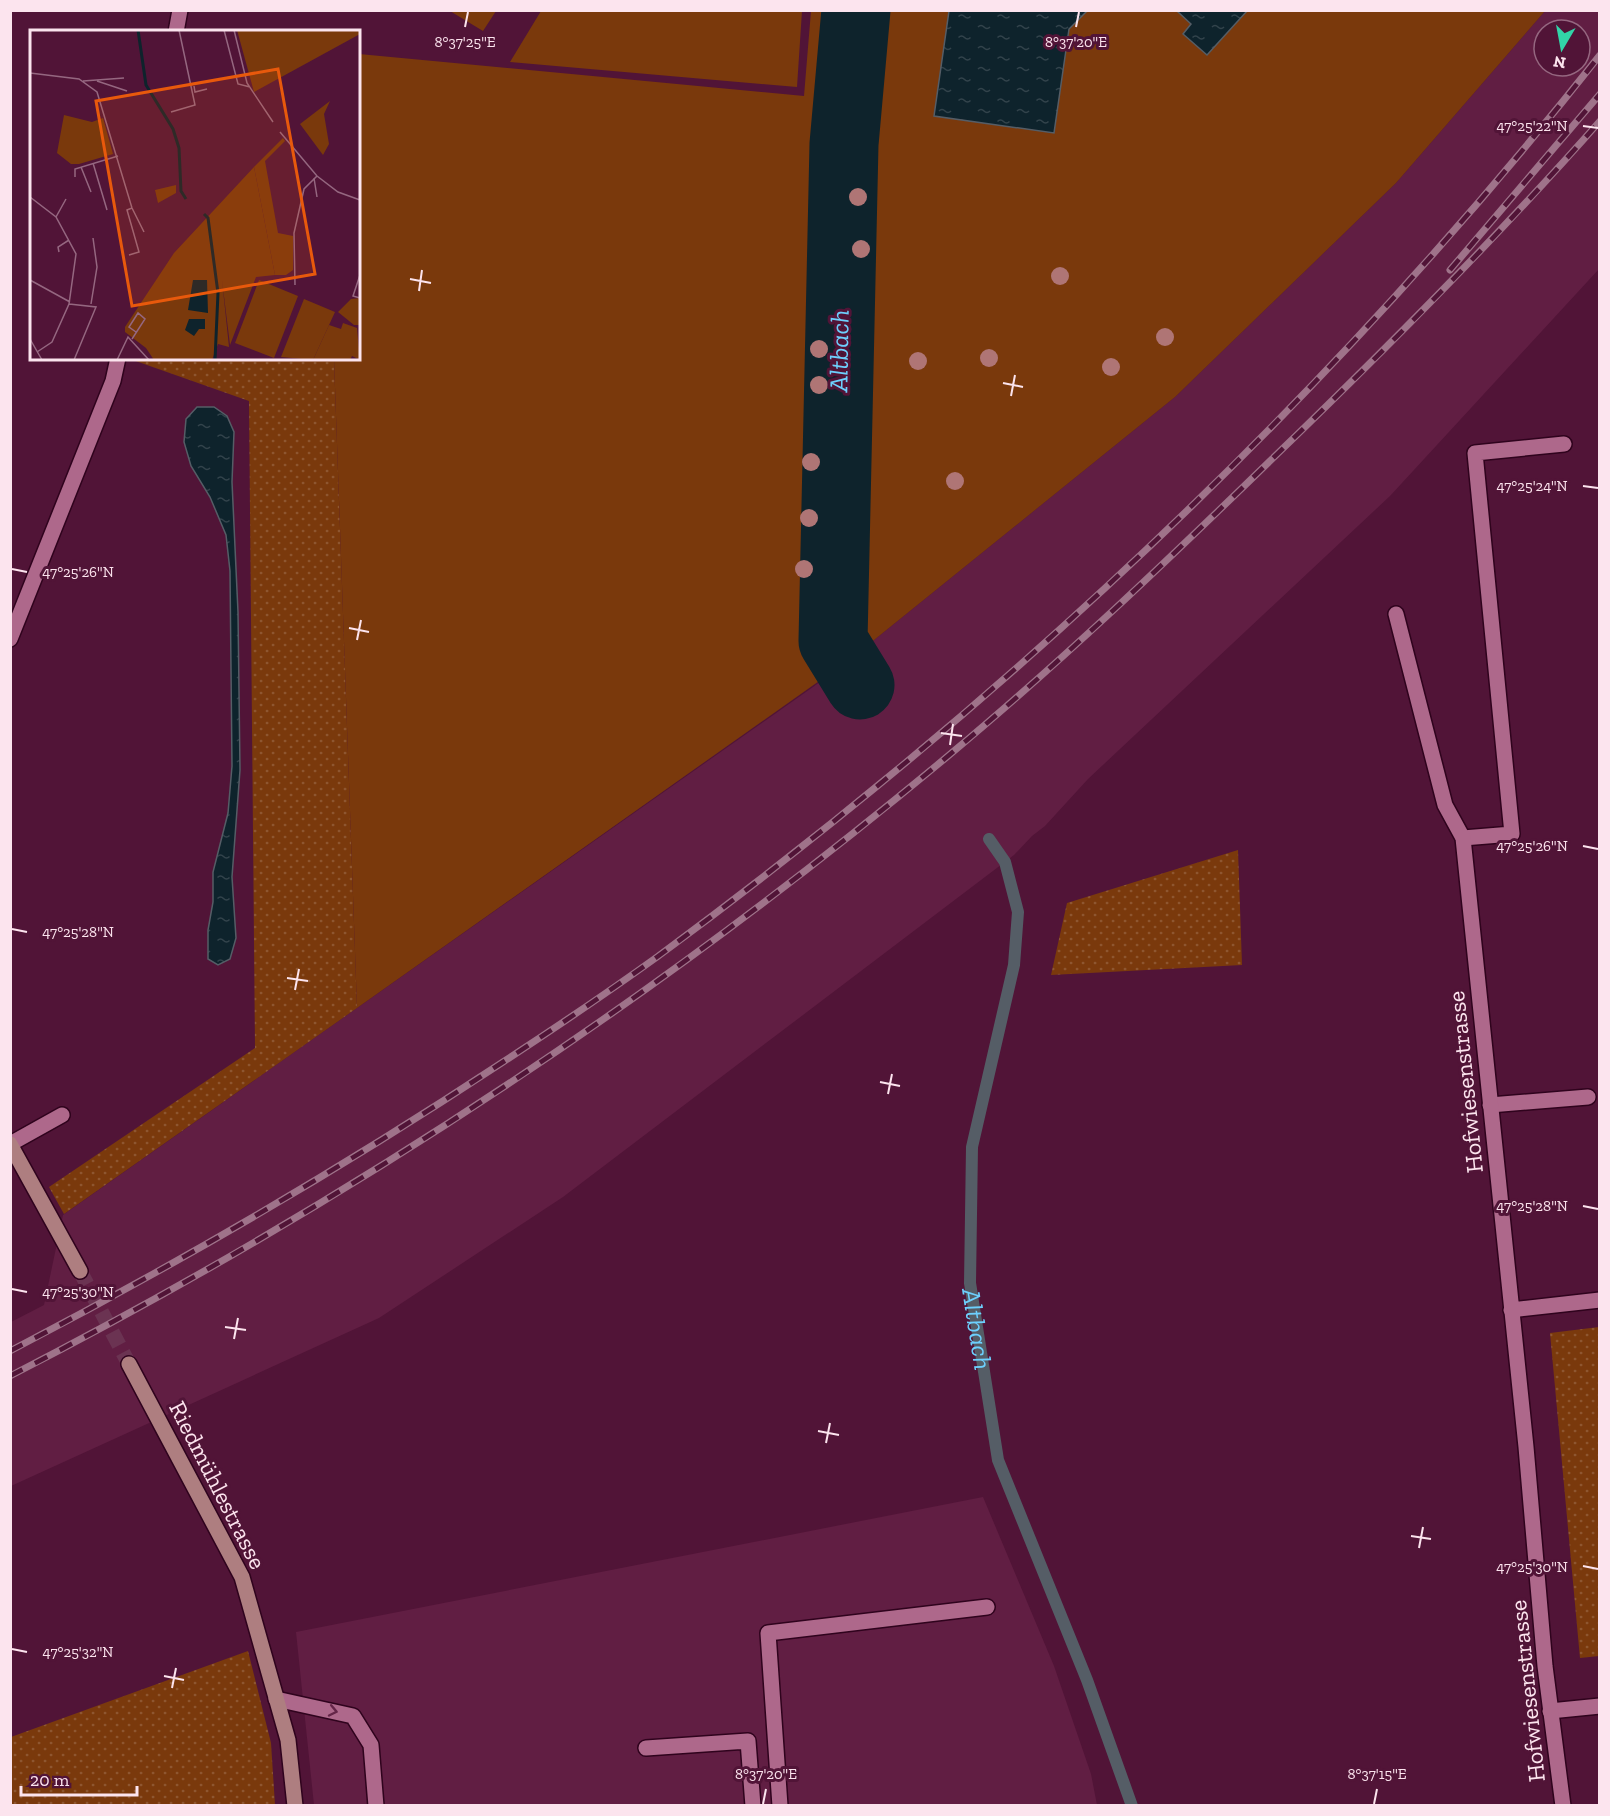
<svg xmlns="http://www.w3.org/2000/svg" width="1610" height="1816" font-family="'Zilla Slab',serif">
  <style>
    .built { fill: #611e43; fill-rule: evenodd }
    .grass { fill: url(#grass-dots) }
    .garden { fill: #7a390c }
    .water { fill: url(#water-ripples); stroke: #555d66; stroke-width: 1.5 }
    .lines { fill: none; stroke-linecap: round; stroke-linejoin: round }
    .stream { stroke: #555d66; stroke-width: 12 }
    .river { stroke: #0e232c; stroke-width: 69 }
    .secondary-tunnel { stroke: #6b3352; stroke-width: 15; stroke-dasharray: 15 8; stroke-linecap: butt }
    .lane-casing { stroke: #2f031d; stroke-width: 18 }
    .street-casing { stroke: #2f031d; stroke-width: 18 }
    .secondary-casing { stroke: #2f031d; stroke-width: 18 }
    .lane { stroke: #ae688b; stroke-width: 15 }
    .street { stroke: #ae688b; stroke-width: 15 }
    .secondary { stroke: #ae7e80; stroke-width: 15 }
    .rail-casing { stroke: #9f738a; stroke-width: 7 }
    .rail { stroke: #511437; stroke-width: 4.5; stroke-dasharray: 14; stroke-linecap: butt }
    .tree { fill: #af7575 }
    .oneway { stroke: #642548 }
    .ticks { fill: none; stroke: #fce4ee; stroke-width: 2 }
    .labels { text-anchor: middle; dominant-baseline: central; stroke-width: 6; stroke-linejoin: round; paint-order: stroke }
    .street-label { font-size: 24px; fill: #fce4ee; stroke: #511437 }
    .water-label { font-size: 26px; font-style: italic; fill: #6dd0fd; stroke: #511437 }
    .inset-river { fill: none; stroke: #0e232c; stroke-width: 3 }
    .inset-road { fill: none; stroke: #956780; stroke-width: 1.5 }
    .view { fill: #e8590c; fill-opacity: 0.15; stroke: #e8590c; stroke-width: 3 }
    .inset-edge { fill: none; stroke: #fce4ee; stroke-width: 3 }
    .ticks-label { font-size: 15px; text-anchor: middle; fill: #fce4ee; stroke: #511437; stroke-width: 6; stroke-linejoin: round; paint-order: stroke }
  </style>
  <defs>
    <pattern id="grass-dots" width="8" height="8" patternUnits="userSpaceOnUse" patternTransform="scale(1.5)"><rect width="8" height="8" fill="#7a390c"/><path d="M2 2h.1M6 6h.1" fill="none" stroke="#8e5630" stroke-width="1.8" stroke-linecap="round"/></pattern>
    <pattern id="water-ripples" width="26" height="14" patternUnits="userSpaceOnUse" patternTransform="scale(1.5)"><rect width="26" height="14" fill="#0e232c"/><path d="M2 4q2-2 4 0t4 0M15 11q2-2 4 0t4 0" fill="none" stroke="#32434b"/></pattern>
  </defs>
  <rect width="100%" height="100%" fill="#511437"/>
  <path class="built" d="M1545,11h54v258l-209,227 -302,283 -43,47 -13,10 -18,19 -451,342 -184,121 -368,168v-164l33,-17 19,-90 750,-528 40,-30 322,-260 221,-214zM1544,30h36v36h-36z
    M983,1497l71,169 37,108 6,31h-783l-18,-173z"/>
  <path class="grass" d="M130,359h204l23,649 -293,206 -15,-27 206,-139 -6,-647z
    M1238,850l4,115 -191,10 16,-72z
    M1599,1327v329l-19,2 -30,-325z
    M248,1651l23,92 4,62h-264v-68z"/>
  <path class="garden" d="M450,11h46l-13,20z
    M541,11h261l-5,76 -287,-25z
    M811,11h734l-149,172 -221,214 -322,260 -496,351 -23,-649 24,-1 1,-304 445,42z"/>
  <path class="water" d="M949,11h138l-18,18 -15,104 -120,-17z
    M1177,11h70l-40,44 -24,-21 8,-10z
    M197,407h17l13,9 7,16 -2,50 6,130 2,158 -8,107 4,61 -6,21 -12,6 -10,-6v-29l5,-28v-30l15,-59 4,-47 -2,-195 -4,-36 -16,-38 -19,-31 -7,-24 2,-23z"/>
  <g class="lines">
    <path class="stream" id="s1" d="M989,839l16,23 13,50 -4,53 -42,182 -2,136 28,177 89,220 45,126"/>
    <path class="river" d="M856,10l-12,134 -11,497 27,44"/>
    <path class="secondary-tunnel" d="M80,1271l49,93"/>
    <defs>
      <path id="lane" d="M1463,838l49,-4 -37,-381 89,-9
        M1490,1105l98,-8
        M10,1144l52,-29
        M276,1699l77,17 18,29 5,61
        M1550,1711l50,-5
        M646,1748l102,-7 5,65
        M780,1806l-12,-173 219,-26"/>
      <path id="street" d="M176,32l4,-22
        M1396,614l49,191 18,33 63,609 19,219 18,140
        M10,639l103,-258 5,-23
        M1511,1310l89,-10"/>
      <path id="secondary" d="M10,1144l70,127
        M129,1364l113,213 46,163 7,66"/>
    </defs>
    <use href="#lane" class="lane-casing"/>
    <use href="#street" class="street-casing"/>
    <use href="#secondary" class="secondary-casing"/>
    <use href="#lane" class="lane"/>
    <use href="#street" class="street"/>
    <use href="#secondary" class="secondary"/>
    <defs>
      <path id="rail" d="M1450,270l150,-176
        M10,1351c169,-88 334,-184 493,-289 52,-34 104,-69 154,-105 352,-259 672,-559 943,-902
        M10,1376c335,-172 649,-379 938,-620 113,-94 219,-195 324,-297 113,-109 224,-220 328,-338"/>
    </defs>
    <use href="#rail" class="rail-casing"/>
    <use href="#rail" class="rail"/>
  </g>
  <g class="tree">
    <circle cx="858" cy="197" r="9"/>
    <circle cx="861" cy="249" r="9"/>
    <circle cx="1060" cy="276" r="9"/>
    <circle cx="1165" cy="337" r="9"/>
    <circle cx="819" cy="349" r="9"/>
    <circle cx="989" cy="358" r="9"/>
    <circle cx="918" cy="361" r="9"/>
    <circle cx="1111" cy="367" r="9"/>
    <circle cx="819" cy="385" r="9"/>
    <circle cx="811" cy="462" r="9"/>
    <circle cx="955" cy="481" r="9"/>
    <circle cx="809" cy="518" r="9"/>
    <circle cx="804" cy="569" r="9"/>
  </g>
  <defs><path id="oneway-chevron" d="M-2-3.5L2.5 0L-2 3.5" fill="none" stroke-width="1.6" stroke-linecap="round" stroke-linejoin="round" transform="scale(1.5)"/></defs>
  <use class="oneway" href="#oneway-chevron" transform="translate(333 1711) rotate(12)"/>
  <path class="ticks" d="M465,27l3,-15M1076,27l3,-15M1583,126l15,2M410,279l21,4M419,291l3,-21M1003,383l20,4M1011,396l4,-21M1583,486l15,2M12,569l15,3M349,628l20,4M357,640l4,-20M941,733l21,3M950,745l3,-21M1583,846l15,3M12,929l15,3M287,978l21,3M295,990l4,-21M880,1082l20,4M888,1094l4,-20M1583,1206l15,3M12,1289l15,3M225,1327l21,3M234,1339l4,-21M818,1431l21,4M826,1443l4,-20M1411,1536l20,3M1419,1548l4,-21M1583,1566l15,3M12,1649l15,3M164,1676l20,4M172,1688l4,-20M763,1804l3,-15M1374,1804l3,-15"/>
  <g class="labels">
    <g class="street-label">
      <text transform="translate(1465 1082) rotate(-96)">Hofwiesenstrasse</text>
      <text transform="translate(218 1485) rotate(63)">Riedmühlestrasse</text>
      <text transform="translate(1527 1691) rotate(-96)">Hofwiesenstrasse</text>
    </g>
    <g class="water-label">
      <text transform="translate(839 351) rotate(-89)">Altbach</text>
      <text stroke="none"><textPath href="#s1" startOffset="502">Altbach</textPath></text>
    </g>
  </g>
  <g transform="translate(30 30)">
    <rect width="330" height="330" fill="#511437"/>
    <path d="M207,0h123v4l-106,58zM300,71l-6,13 5,30 -6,11 -23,-31zM34,85l28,7 11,-4 10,36 -34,10h-8l-14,-11zM253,108l2,3 -20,20 13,72 15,3v34l-7,5h-11l-21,-108zM146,155v8l-18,10 -3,-13zM330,268v27h-6l-16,-13 13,-13zM313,293l14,5 3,32 -8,-4 -2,4h-37l16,-35 12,4z" fill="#7a390c"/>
    <path d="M224,137l21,108 -19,2 -26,68 -8,-65 7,67 -11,-3 -6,16h-58l-8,-12 -21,-16v-5l49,-74zM229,250l39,16 -24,62 -39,-15zM274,269l31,13 -22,48 -32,-3z" fill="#7a390c"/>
    <path d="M163,250h14l1,33 -20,-3zM159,289h16v10h-6l-5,7 -9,-6z" fill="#0e232c"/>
    <path class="inset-river" d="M108,0l8,55 27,44 6,19 2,43 5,8M174,184l4,4 10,75 -3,67"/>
    <path class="inset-road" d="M194,0l14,54 12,3M204,0l13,53 26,39M0,43l49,6 18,13 35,116 12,24M53,51l41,-3M67,51l30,10M164,56l1,6 12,-3M141,82l24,-7 -16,-75M250,102l37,44 21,16 22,8M63,133l14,47M51,137l10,25M45,147v-8l43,-13M284,148l3,19M0,167l26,20 20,37 -7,50 -17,38 -15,10M26,187l10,-18M29,222l-1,-5 11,-7M99,225l10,-3 -12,-42 5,-2M330,245l-7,21 7,2M0,250l40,22M265,255l-1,-52 10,-44 13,-13M39,274l27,3 -22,53M61,274l6,-37 -4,-29M0,309l12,21M102,309l13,-20 -7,-6 -9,14 7,5M87,330l11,-23 21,23"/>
    <path class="view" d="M248,39l37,205 -183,32 -36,-205z"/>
    <rect width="330" height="330" class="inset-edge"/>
  </g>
  <g class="ticks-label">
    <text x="465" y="47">8°37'25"E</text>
    <text x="1076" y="47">8°37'20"E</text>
    <text x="1532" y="131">47°25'22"N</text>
    <text x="1532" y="491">47°25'24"N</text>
    <text x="78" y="577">47°25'26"N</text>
    <text x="1532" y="851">47°25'26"N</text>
    <text x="78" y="937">47°25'28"N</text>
    <text x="1532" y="1211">47°25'28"N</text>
    <text x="78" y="1297">47°25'30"N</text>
    <text x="1532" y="1572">47°25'30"N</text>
    <text x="78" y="1657">47°25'32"N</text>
    <text x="766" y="1779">8°37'20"E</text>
    <text x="1377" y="1779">8°37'15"E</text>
  </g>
  <rect width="1610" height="1816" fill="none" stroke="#fce4ee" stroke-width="24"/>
  <g transform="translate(1562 48) rotate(190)"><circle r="28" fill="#511437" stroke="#956780" stroke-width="1.5"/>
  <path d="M0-4.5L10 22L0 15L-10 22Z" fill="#32d4a8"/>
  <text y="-9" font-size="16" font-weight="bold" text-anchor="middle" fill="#fce4ee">N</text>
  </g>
  <path d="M21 1786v9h116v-9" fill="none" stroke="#fce4ee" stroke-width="3"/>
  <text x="30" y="1786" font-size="18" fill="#fce4ee" stroke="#511437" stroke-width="4.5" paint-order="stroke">20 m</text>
</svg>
